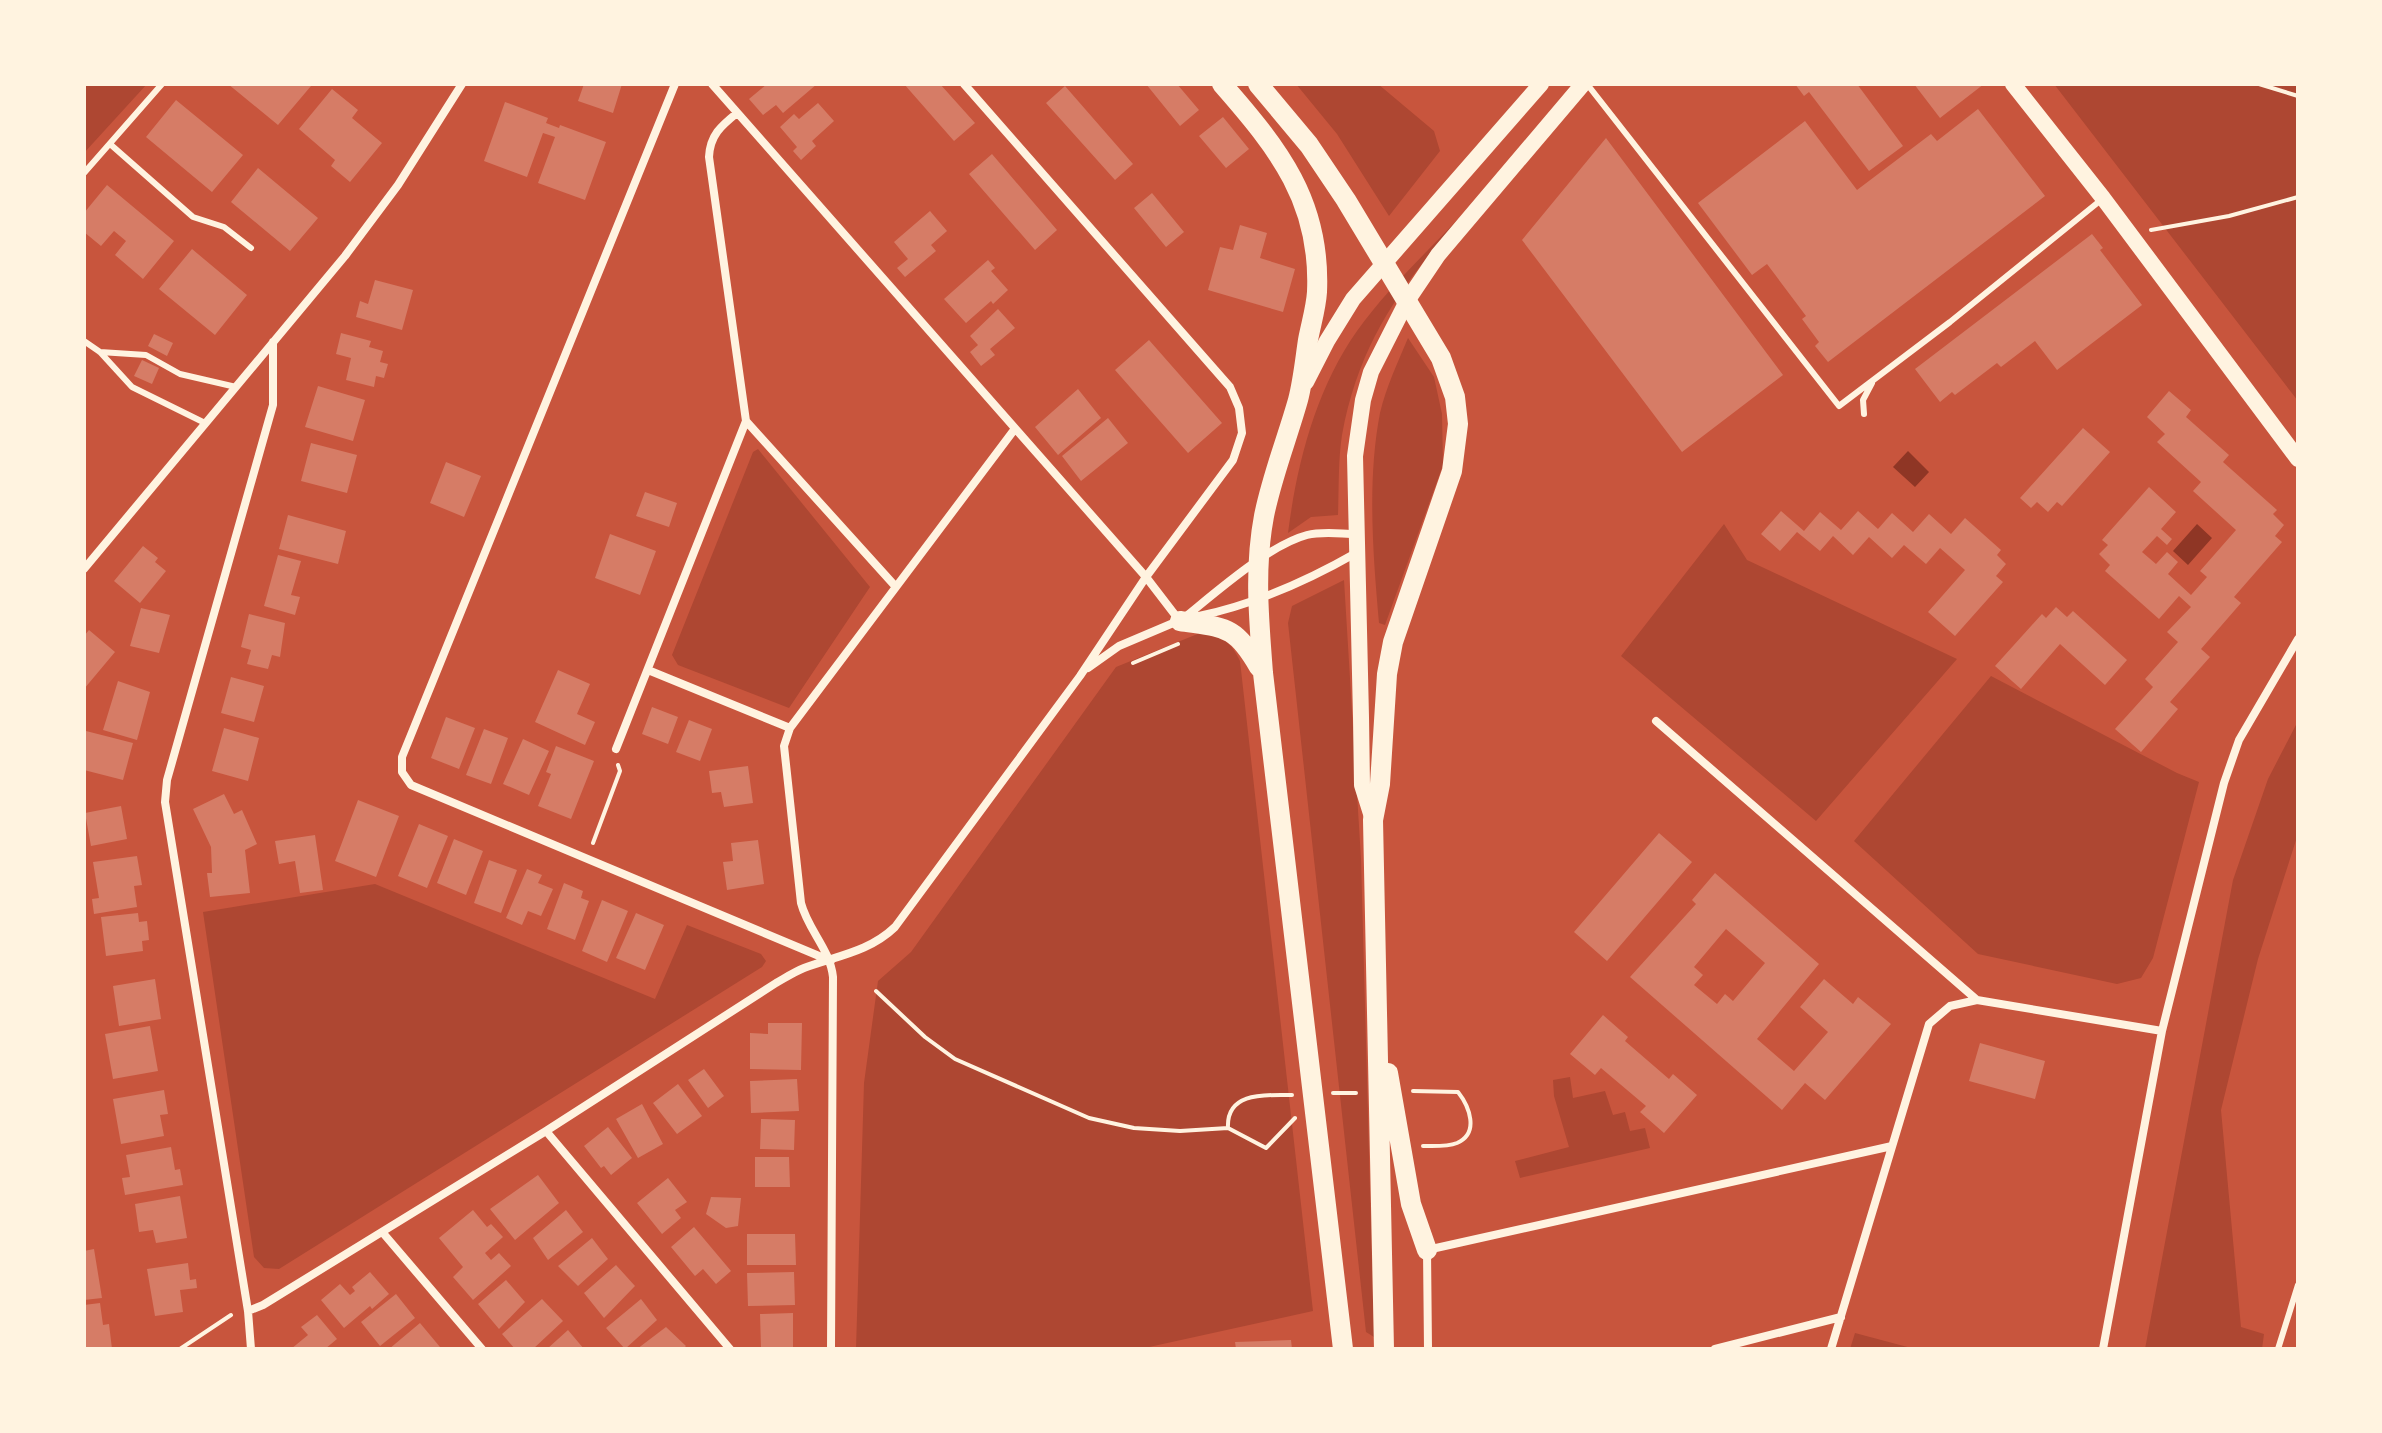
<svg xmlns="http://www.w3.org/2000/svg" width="2382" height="1433" font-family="Figtree,sans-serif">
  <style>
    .green { fill: #ae4732 }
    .water { fill: #8f3625 }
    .building { fill: #d67c66; fill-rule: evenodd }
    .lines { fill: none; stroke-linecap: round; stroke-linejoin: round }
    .path { stroke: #fff3e0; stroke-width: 4 }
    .service { stroke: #fff3e0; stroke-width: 6 }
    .minor { stroke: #fff3e0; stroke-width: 8 }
    .secondary { stroke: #fff3e0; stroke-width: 16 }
    .primary { stroke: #fff3e0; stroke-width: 20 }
  </style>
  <rect width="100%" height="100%" fill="#c8553d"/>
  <path class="green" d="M84,84h63l-63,69z
    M1296,84h82l56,47 6,20 -51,65 -52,-82z
    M2054,84h244v317z
    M1460,217c-59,70 -101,125 -118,218 -4,26 -3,54 -4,80l-27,2 -23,16c9,-70 28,-144 69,-202 30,-42 68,-77 103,-114z
    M1408,338l26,39 8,37 1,51 -58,160 -6,-2c-6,-68 -12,-143 1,-210 6,-26 18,-51 28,-75z
    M758,449l112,138 -81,121 -111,-43 -6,-10 81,-203z
    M1724,524l23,36 210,99 -141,162 -195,-165z
    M1344,580l17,279 13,478 -8,-5 -78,-709 4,-17z
    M1200,633c20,0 32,10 40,28l73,650 -173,38h-284l8,-266 14,-102 33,-29 205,-285z
    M1991,676l186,97 22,9 -46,176 -12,20 -24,6 -139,-30 -124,-113z
    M2298,721v113l-40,125 -37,151 20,217 23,7 -2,15h-117l88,-469 35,-101z
    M375,884l280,115 32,-74 74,29 5,7 -4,6 -483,302 -15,-1 -10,-11 -51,-345z
    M1570,1077l3,21 32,-7 8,24 12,-3 5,19 15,-3 5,20 -130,30 -5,-17 54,-14 -15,-51 -1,-16z
    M1855,1333l60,16h-65z"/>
  <path class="water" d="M1908,451l21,21 -14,15 -22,-20z
    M2197,524l15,14 -24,27 -15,-14z"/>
  <path class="building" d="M228,84h81l2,2 -33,39z
    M584,84h38l-9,29 -35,-12z
    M767,84h50l-34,29 -7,-8 -13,10 -14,-16z
    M904,84h36l35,39 -21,18z
    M1146,84h31l22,26 -19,16z
    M1795,84h62l46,62 -34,25 -60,-79 -5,4z
    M1914,84h70l-44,34z
    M1065,86l68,78 -18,16 -69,-77z
    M332,89l26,21 -6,8 30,25 -32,39 -19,-16 4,-6 -36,-31z
    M176,100l67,55 -31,37 -66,-55z
    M505,102l43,16 -2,5 13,5 1,-3 46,17 -21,58 -47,-17 17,-46 -12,-4 -16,44 -43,-16z
    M818,103l16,18 -22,20 4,5 -15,14 -8,-9 4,-4 -17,-20 14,-13 5,5z
    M1978,109l67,87 -217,166 -13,-16 4,-4 -17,-23 4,-3 -39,-52 -15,11 -54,-72 107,-82 52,69 74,-56 6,7z
    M1223,117l26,32 -23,19 -27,-32z
    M1606,138l177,237 -101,77 -160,-212z
    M992,154l65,76 -22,20 -66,-76z
    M258,168l60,50 -28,33 -59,-49z
    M107,185l67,56 -31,38 -28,-24 11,-14 -12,-10 -13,15 -17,-14v-19z
    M1152,193l32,39 -18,15 -32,-39z
    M930,211l17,20 -16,14 5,6 -31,26 -8,-9 11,-9 -14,-17z
    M1240,225l27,8 -7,25 35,11 -12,43 -75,-22 12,-43 13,3z
    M2092,234l11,14 -3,2 42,55 -85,65 -22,-29 -34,26 -4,-4 -42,32 -3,-3 -12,10 -25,-33z
    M192,249l55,46 -32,40 -56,-46z
    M988,260l7,8 -4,3 17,19 -15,14 -2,-3 -25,22 -22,-24z
    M375,280l38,10 -11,40 -46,-13 4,-16 8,3z
    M998,309l17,19 -25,21 5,6 -14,11 -11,-14 8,-7 -8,-9z
    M341,333l30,8 -2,6 14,4 -3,11 8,2 -4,14 -8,-2 -2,11 -28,-7 5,-22 -15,-4z
    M154,334l19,9 -6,13 -19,-10z
    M1149,340l73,83 -34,30 -73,-83z
    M142,360l17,8 -7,16 -18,-8z
    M318,386l47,14 -12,41 -48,-14z
    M1078,389l23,29 -43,37 -23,-28z
    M2169,391l22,19 -5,7 43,38 -6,7 54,48 -4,4 11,11 -9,11 7,6 -48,55 7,6 -40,46 9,8 -40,45 8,7 -37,43 -26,-23 38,-42 -8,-8 33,-37 -11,-10 24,-25 -12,-11 -20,23 -54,-48 5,-6 -11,-11 9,-9 -6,-5 47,-53 27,25 -15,17 11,10 -5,6 -10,-9 -15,16 14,12 11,-12 11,10 -10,12 23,21 16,-18 -7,-6 36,-41 -43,-39 8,-9 -44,-40 8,-8 -18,-17z
    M1108,418l20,25 -47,38 -19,-25z
    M2083,428l27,24 -48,54 -5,-4 -9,10 -11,-10 -6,6 -11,-10z
    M311,443l46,12 -10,38 -46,-12z
    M446,462l35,14 -17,41 -34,-14z
    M645,492l32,11 -8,24 -33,-11z
    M1781,511l23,20 16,-19 21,18 17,-19 20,18 14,-16 21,19 16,-18 22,20 14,-16 36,32 -4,5 9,9 -10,12 7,6 -48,54 -27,-24 37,-42 -25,-22 -14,16 -22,-19 -12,13 -23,-21 -16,18 -20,-19 -13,15 -23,-19 -17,19 -19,-17z
    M288,515l58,16 -8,33 -59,-15z
    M610,534l46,17 -16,44 -45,-17z
    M143,546l15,12 -3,4 11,9 -26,32 -26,-22z
    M278,555l23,6 -10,34 9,2 -5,18 -31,-9z
    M2056,607l11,10 6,-6 54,49 -22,25 -45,-41 -39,45 -26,-23 47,-52 4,4z
    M141,608l29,7 -11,38 -29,-7z
    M249,614l36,9 -5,34 -8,-2 -4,14 -21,-5 4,-14 -10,-3z
    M89,630l26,22 -31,37v-53z
    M558,670l32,14 -13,30 18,8 -10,23 -50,-23z
    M231,677l33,9 -10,36 -33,-9z
    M118,681l32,11 -13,48 -34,-10z
    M652,707l26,10 -10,27 -26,-10z
    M446,717l29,11 -16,41 -28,-11z
    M689,720l23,9 -12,32 -24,-9z
    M224,728l35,10 -11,43 -36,-10z
    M484,729l24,9 -17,46 -25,-9z
    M86,731l47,12 -10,37 -39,-10z
    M523,739l26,12 -20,44 -26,-11z
    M556,746l38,15 -23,58 -33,-13 13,-32 -5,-2z
    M748,766l5,37 -29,4 -3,-15 -9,1 -3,-22z
    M224,794l10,20 8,-4 15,34 -12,6 5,43 -40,4 -3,-24h5l-1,-26 -18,-38z
    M358,800l41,16 -23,61 -41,-16z
    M121,806l6,33 -36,7 -6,-33z
    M419,824l29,12 -21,52 -29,-12z
    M1659,833l33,29 -85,99 -33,-29z
    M315,835l8,55 -23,3 -5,-32 -16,3 -4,-23z
    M454,839l29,12 -17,44 -29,-12z
    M758,840l6,44 -37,6 -4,-28 10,-1 -2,-18z
    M137,856l5,29 -8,1 3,21 -43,7 -2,-15 7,-1 -6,-36z
    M489,860l28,10 -16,43 -27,-10z
    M527,869l15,6 -4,8 15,6 -12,27 -13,-5 -6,14 -16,-7z
    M1715,873l104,91 -62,75 37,32 34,-39 -28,-25 24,-28 29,25 5,-7 33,27 -66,76 -20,-17 -23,27 -152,-133 66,-73 -4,-4zM1726,929l39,34 -32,38 -8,-7 -8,10 -23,-19 9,-10 -9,-8z
    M564,883l19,8 -2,7 8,3 -14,39 -28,-11z
    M602,900l26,11 -21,51 -25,-11z
    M138,913l1,9 8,-1 2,19 -7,1 1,10 -37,5 -5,-39z
    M636,913l28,12 -19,45 -29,-12z
    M155,979l6,40 -42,7 -6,-40z
    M1603,1015l25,22 -3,4 44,38 4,-5 24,21 -33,38 -24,-21 6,-6 -45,-38 -6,7 -25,-21z
    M768,1023h34l-1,47 -51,-1v-36l18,1z
    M150,1026l8,45 -45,8 -8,-45z
    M1980,1043l65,18 -10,38 -66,-18z
    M704,1069l20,27 -16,12 -20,-28z
    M797,1079l2,32 -48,2 -1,-32z
    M678,1084l24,32 -25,18 -24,-31z
    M164,1090l4,24 -8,1 4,21 -43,8 -8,-45z
    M642,1104l21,40 -25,14 -22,-39z
    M761,1119l34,1 -1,30 -34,-1z
    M608,1127l24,31 -21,17 -7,-9 -3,2 -17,-22z
    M171,1147l4,23 5,-1 3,16 -58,10 -3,-17 8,-1 -4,-22z
    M755,1157h34l1,30h-35z
    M538,1175l21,28 -44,37 -25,-31z
    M668,1178l19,24 -12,8 6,8 -19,16 -25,-31z
    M180,1196l7,42 -31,5 -3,-13 -14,2 -4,-28z
    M711,1197l30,1 -3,28 -12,2 -20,-14z
    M473,1210l14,17 4,-3 12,13 -18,16 6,7 8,-7 12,13 -38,34 -20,-23 10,-10 -24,-29z
    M566,1210l17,22 -35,28 -15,-22z
    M694,1227l37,44 -15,13 -13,-15 -8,7 -24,-29z
    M747,1234h48l1,31h-49z
    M592,1238l16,21 -30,27 -20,-20z
    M94,1249l8,49 -18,2v-49z
    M188,1263l2,17 6,-1 1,9 -17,2 3,22 -28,4 -8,-47z
    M616,1265l19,21 -31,32 -20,-25z
    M370,1272l19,22 -17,15 -2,-3 -26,22 -23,-28 19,-16 10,11 5,-4 -3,-4z
    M794,1272l1,33 -47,1 -1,-33z
    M506,1280l19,22 -26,27 -21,-25z
    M396,1294l19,24 -35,28 -19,-24z
    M542,1299l21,22 -30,28h-18l-13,-15z
    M641,1299l16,21 -32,29 -19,-21z
    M100,1303l3,22 6,-1 3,25h-28v-44z
    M793,1313v36h-32l-1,-35z
    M317,1315l20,24 -12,10h-34l17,-14 -7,-8z
    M420,1323l20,24 -51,2z
    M666,1327l20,19 -3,3h-46z
    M568,1330l16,19h-37z
    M1291,1340l1,9h-56l-1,-7z"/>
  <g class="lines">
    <path class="path" d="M2259,84l39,12
      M2151,230l78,-14 69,-19
      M1133,663l45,-19
      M593,843l27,-72 -2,-6
      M876,991l49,46 30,22 134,59 45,10 46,3 48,-3c-2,-37 39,-33 64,-33
      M1413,1091l45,1c11,14 22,41 -1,51 -10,4 -23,3 -34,3
      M1333,1093h23
      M1228,1128l38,20 29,-30
      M180,1349l51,-34"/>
    <path class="service" d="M1587,84l252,322 111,-84 151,-122
      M110,144l83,73 31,10 27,21
      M84,173l78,-89
      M84,341l16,11 32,35 73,36
      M100,352l46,3 34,19 56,13
      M1864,414l-1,-14 9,-17
      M2278,1349l20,-64"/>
    <path class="minor" d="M675,84l-273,673v15l9,13 420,176
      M712,84l434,493 33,43
      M746,421l150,166
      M84,569l261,-313 53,-71 64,-101
      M1199,616c57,-12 108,-35 157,-63
      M1184,618c31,-25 85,-73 123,-83 16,-4 34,-1 50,-1
      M1088,668l31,-22 59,-25
      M648,670l142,58
      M1656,721l321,279
      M616,749l130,-328 -37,-264c1,-22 12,-31 28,-44
      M546,1131l184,218
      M383,1233l99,116
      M248,1311l15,-6 283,-174 230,-148c9,-5 18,-11 28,-15 32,-12 65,-16 91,-41l185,-251 66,-99 87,-117 9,-27 -3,-25 -9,-21 -266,-303
      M251,1349l-3,-38 -83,-509 2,-22 106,-375v-63
      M831,1349l2,-372c-3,-28 -25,-47 -32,-74l-17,-157 6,-18 224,-298
      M1428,1349l-1,-99 465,-104
      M1715,1349l126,-32
      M1831,1349l98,-325 21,-18 27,-6 185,31
      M2103,1349l59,-318 62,-248 15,-43 59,-101"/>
    <path class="secondary" d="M2013,84l90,114 195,261
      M1306,382l21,-41 26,-42 188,-215
      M1373,820l-11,-35 -1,-68 -6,-261 8,-56 8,-28 36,-71 31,-46 145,-171"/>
    <path class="primary" d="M1222,84c57,65 99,118 95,208 -1,16 -6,32 -9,48 -3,20 -5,41 -10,60 -11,39 -26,76 -34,116 -10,53 -5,104 -1,157l80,676
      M1258,84l51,61 37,55 95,158 14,39 3,27 -6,47 -59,171 -6,32 -7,110 -7,36 11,529
      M1180,621c45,7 55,4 79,46
      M1388,1073l23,131 16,46"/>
  </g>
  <rect width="2382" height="1433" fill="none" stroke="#fff3e0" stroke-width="172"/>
</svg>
